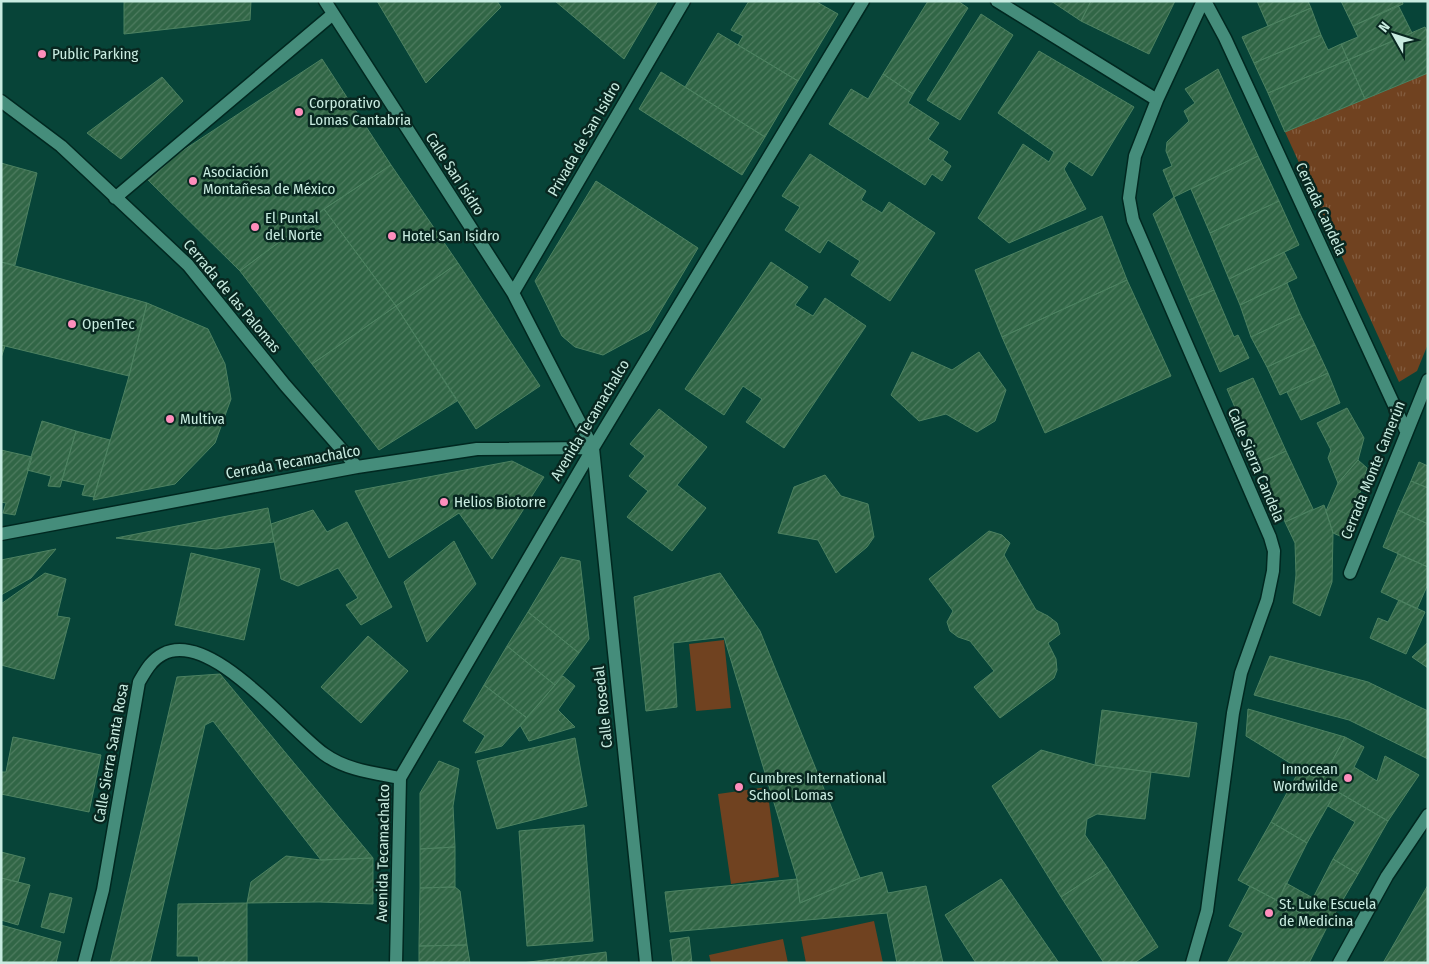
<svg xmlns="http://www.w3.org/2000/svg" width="1429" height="964" font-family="'Fira Sans Condensed',sans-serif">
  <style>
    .grass { fill: #704220 }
    .park { fill: url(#park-tufts) }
    .building { fill: url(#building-hatch); stroke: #4d8261 }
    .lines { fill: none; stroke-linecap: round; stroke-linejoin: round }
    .minor-casing { stroke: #002820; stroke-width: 15 }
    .minor { stroke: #458d7b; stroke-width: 12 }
    .poi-dot { fill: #fe8ebc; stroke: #082720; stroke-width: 2 }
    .labels { text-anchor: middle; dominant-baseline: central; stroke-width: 5; stroke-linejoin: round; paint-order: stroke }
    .poi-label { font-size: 15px; fill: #c9ece1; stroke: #082720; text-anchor: start }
    .street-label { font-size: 15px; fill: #c9ece1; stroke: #082720 }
  </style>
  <defs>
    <pattern id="park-tufts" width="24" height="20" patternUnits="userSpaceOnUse" patternTransform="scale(1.25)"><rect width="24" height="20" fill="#704220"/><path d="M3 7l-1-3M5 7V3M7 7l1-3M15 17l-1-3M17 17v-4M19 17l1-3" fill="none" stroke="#835d40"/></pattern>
    <pattern id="building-hatch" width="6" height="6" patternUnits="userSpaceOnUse" patternTransform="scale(1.25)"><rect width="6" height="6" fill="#316646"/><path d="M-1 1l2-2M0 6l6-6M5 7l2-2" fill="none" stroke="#4e7c60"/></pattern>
  </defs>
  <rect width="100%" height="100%" fill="#074438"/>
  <path class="grass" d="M724,640l7,68 -35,3 -7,-67z
    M767,787l12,90 -48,7 -13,-90z
    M874,921l9,42h-77l-5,-26z
    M783,939l5,24h-77l-2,-8z"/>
  <path class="park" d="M1428,73v271l-11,27 -18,11 -114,-250z"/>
  <path class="building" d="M124,1h127l-1,19 -126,14z
    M377,1h120l4,6 -75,76z
    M555,1h103l-34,58z
    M749,1h66l23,13 -40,67 -60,-36 5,-9 -12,-6z
    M928,1h30l10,7 -55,86 -30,-20z
    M1051,1h40l-10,20z
    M1091,1h84l-26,53 -68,-33z
    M1257,1h51l3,7 -43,18z
    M1341,1h61l1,3 -50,22z
    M1398,5l14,28 -64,27 -7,-16 17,-7 -5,-11z
    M1311,8l10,27 -67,28 -12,-26z
    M981,14l32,21 -53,85 -33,-20z
    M1425,27l3,6v40l-63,26 -17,-39z
    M718,33l80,48 -33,56 -80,-50z
    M1321,35l7,15 13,-6 7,16 -80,33 -14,-30z
    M1039,51l95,56 -42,69 -23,-15 -5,8 22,40 -77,34 -31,-25 45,-74 26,18 5,-10 -56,-39z
    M322,59l69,106 -67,44 -84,62 -96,-95z
    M1348,60l17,39 -80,33 -17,-39z
    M1218,69l40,87 -84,41 -11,-27 9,-4 -6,-15 1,-9 22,-21 -5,-10 11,-8 -10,-14z
    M661,72l104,65 -23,38 -103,-66z
    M883,74l30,20 -5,9 31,20 -11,16 20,13 -5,8 8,6 -9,15 -10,-7 -7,11 -96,-61 22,-35 17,10z
    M162,77l21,24 -62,58 -34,-26z
    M810,154l56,37 -5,9 21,13 7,-11 46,31 -45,68 -39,-26 9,-14 -32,-21 -8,13 -35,-23 15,-23 -18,-11z
    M1258,156l21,45 -69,32 -19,-44z
    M1,163l36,10 -22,92 -14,-3z
    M391,165l67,98 -62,43 -72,-97z
    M596,181l102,67 -49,82 -46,25 -28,-8 -13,-11 -27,-55z
    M1174,197l40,93 -25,10 -36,-86z
    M1279,201l20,44 -70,34 -19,-46z
    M324,209l72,97 -84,58 -72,-93z
    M1102,216l25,64 -125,57 -27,-67z
    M1284,252l13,26 -57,27 -11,-26z
    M1,262l146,41 -18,73 -128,-31z
    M771,262l37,25 -13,18 18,11 12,-18 41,28 -82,122 -38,-26 16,-23 -19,-13 -19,29 -39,-26z
    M458,263l82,123 -64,43 -80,-123z
    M1127,280l44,96 -126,57 -43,-96z
    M1287,283l13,31 -49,23 -11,-32z
    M1214,290l20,47 4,-2 11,23 -29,14 -31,-72z
    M147,303l61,26 17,35 6,35 -16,44 -40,41 -82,16 36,-124z
    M396,306l61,95 -78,49 -67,-86z
    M1300,314l15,31 -48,22 -16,-30z
    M1,345l4,1 -4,12z
    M1315,345l13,28 -48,22 -13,-28z
    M912,352l40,18 27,-18 27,38 -11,31 -18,11 -31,-18 -27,7 -28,-26z
    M1328,373l12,30 -39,17 -14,-28z
    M1253,378l33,73 -27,12 -32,-74z
    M1347,408l17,30 -6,22 -20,23 -10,-25 3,-8 -14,-27z
    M659,409l48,38 -30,38 29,23 -34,43 -45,-34 21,-26 -19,-15 16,-20 -15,-12z
    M42,421l34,10 -16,56 -12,-1 3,-10 -24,-6z
    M76,431l34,9 -16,57 -12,-2 3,-10 -23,-5z
    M1,450l31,7 -17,58 -12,-2 3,-10 -5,-1z
    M1286,451l27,58 -28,13 -26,-59z
    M1358,460l9,8 -20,71 -14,-6 -7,-22 12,-28z
    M512,461l32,16 -52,82 -33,-46 -70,45 -34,-67z
    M1419,462l9,4v22l-17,-7z
    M825,475l16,21 27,8 6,33 -7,10 -31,26 -18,-33 -40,-7 16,-46z
    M1411,481l17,7v36l-30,-14z
    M1324,505l9,28 -1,49 -12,34 -27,-13 3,-28 -1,-32 -10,-21z
    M268,508l6,34 -58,7 -100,-11z
    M313,510l14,22 20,-10 45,85 -31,18 -15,-20 12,-7 -20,-30 -40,18 -17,-7 -10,-55z
    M1398,510l30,14v43l-45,-20z
    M989,531l13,4 8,8 -6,12 32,55 12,6 9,7 3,11 -12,9 8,16 1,11 -3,8 -54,40 -26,-31 20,-16 -24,-30 -12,-4 -8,-6 -3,-9 6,-11 -24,-32z
    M454,541l22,43 -49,58 -23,-60z
    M56,549l-25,29 -30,17v-35z
    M191,553l69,16 -16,71 -69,-15z
    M1398,554l30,13v17l-11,25 -36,-17z
    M561,557l19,4 9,78 -10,14 -51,-41z
    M45,573l21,6 -9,37 13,2 -16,61 -53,-14v-61z
    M720,573l40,58 100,247 -60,25 -3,-24 -73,-242 -51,6 4,64 -31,4 -12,-114z
    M1399,600l26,12 -19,42 -36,-16 8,-20 10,4z
    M528,612l51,41 -24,32 -48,-39z
    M368,636l40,35 -47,52 -40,-36z
    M1428,642v26l-16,-11z
    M507,646l48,39 -28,33 -43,-33z
    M1270,656l98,26 60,29v48l-79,-39 -95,-25z
    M220,674l153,184 -52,2 -108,-139 -8,4 -55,238h-40l67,-286z
    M563,676l12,10 -17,24 17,17 -46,14 -9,-16z
    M484,685l43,33 -25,28 -27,7 10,-17 -22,-15z
    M1248,709l97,28 -24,45 -75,-46z
    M1102,710l95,13 -8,54 -94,-12z
    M13,737l88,18 -12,57 -88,-18v-22h5z
    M1345,737l19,10 -10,20 23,14 8,-25 34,19 -31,46 -67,-39z
    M575,738l12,68 -90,23 -20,-68z
    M1041,750l54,15 56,7 -6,47 -48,-5 -10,5 -2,16 22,32 -46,30 -69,-111z
    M439,761l20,8 -6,37 2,41 -35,2v-56z
    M1300,769l36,22 -29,52 -36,-21z
    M1336,791l52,30 -30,53 -25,-15 22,-37 -27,-16z
    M1271,822l36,21 -29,58 -40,-21z
    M584,825l9,116 -66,5 -8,-115z
    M455,847v40l-35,1v-39z
    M1,852l24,6 -7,24 -17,-4z
    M286,856l35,4 52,-2v46l-54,-2 -72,1 4,-21z
    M1333,859l25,15 -31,53 -49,-26 8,-18 27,15z
    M1107,867l51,80 -24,16h-30l-43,-66z
    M882,872l6,21 38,-7 17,77h-46l-10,-50 -217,19 -5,-40 132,-13 3,24 60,-25z
    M1,878l29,7 -12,40 -17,-5z
    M1001,879l58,84h-83l-31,-48z
    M1428,885v78h-45z
    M1250,886l77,41 -18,36h-82l16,-30 -14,-7z
    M455,887l5,4 7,54 -48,1 1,-58z
    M50,893l22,5 -8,35 -23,-6z
    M247,903v60h-48l-1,-7h-21l1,-52z
    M1,925l60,17 -5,21 -55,-1z
    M689,937l3,26h-19l-3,-23z
    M467,945l3,18h-51v-17z
    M606,952l1,11h-85z"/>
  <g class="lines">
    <defs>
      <path id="minor" d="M325,1l188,292 80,155 53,515
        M997,1l160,99
        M1205,1l20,37 181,393
        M1,101l60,45 127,119 97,120 72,82
        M115,198l218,-184
        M513,293l171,-292
        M1,534l356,-67 120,-18 116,-1
        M1350,573l78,-193
        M84,963l19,-73 36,-208c6,-10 12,-22 24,-28 48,-25 126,75 161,100 22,16 50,19 76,24
        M396,963l4,-185 193,-330 270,-447
        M1192,963l15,-52 26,-198 8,-40 26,-73 6,-29 1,-20 -4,-14 -137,-317 -4,-22 6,-42 22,-56 46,-99
        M1339,963l48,-87 41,-61"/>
    </defs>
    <use href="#minor" class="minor-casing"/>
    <use href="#minor" class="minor"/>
  </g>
  <g class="poi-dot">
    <circle cx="42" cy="54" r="5"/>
    <circle cx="299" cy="112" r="5"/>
    <circle cx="193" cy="181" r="5"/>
    <circle cx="255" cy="227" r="5"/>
    <circle cx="392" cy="236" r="5"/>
    <circle cx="72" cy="324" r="5"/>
    <circle cx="170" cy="419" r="5"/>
    <circle cx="444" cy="502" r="5"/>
    <circle cx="1348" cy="778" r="5"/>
    <circle cx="739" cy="787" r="5"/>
    <circle cx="1269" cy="913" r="5"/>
  </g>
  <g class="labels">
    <g class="poi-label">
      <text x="52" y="54">Public Parking</text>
      <text x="309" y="103">Corporativo<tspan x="309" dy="17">Lomas Cantabria</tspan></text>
      <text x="203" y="172">Asociación<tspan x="203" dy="17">Montañesa de México</tspan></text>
      <text x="265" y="218">El Puntal<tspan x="265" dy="17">del Norte</tspan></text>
      <text x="402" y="236">Hotel San Isidro</text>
      <text x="82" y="324">OpenTec</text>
      <text x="180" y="419">Multiva</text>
      <text x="454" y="502">Helios Biotorre</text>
      <text x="1338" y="769" text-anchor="end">Innocean<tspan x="1338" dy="17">Wordwilde</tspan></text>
      <text x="749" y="778">Cumbres International<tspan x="749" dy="17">School Lomas</tspan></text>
      <text x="1279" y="904">St. Luke Escuela<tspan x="1279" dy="17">de Medicina</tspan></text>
    </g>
    <g class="street-label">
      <text transform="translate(584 139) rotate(-60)">Privada de San Isidro</text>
      <text transform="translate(455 174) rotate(57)">Calle San Isidro</text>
      <text transform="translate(1321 209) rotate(65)">Cerrada Candela</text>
      <text transform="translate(232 296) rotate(50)">Cerrada de las Palomas</text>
      <text transform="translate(590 420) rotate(-59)">Avenida Tecamachalco</text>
      <text transform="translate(293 462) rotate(-10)">Cerrada Tecamachalco</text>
      <text transform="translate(1256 465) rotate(67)">Calle Sierra Candela</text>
      <text transform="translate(1373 470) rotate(-68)">Cerrada Monte Camerún</text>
      <text transform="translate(603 707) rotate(-96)">Calle Rosedal</text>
      <text transform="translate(111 753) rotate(-80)">Calle Sierra Santa Rosa</text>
      <text transform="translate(383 853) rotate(-89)">Avenida Tecamachalco</text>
    </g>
  </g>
  <rect width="1429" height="964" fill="none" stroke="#c9ece1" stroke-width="5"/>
  <g transform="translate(1394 35) rotate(309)" stroke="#082720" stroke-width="4" paint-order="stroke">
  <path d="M0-4L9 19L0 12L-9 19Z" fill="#c9ece1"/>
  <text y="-8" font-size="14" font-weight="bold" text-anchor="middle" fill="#c9ece1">N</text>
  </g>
</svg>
